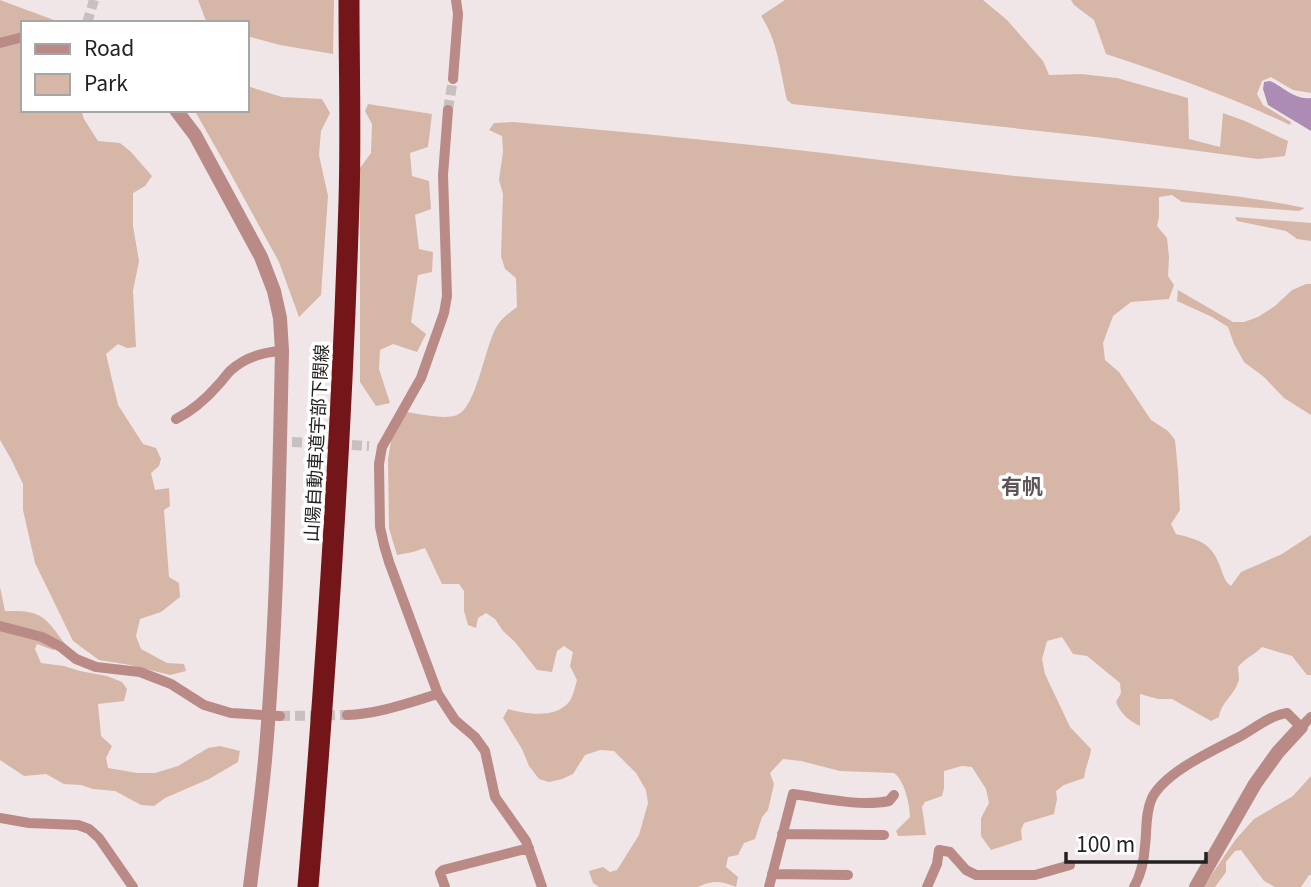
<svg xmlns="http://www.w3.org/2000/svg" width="1311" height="887" font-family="Georgia,'Noto Sans JP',serif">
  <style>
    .green { fill: #d6b6a7 }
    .water { fill: #ac8cb5 }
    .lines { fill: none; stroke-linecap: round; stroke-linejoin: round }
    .minor-tunnel { stroke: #c7bfc0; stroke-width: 10; stroke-dasharray: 10 5; stroke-linecap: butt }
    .minor { stroke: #b98a86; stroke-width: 10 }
    .tertiary { stroke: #b98a86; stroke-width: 14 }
    .motorway { stroke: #741619; stroke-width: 21 }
    .labels { text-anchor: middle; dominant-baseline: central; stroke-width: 7; stroke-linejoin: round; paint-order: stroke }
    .street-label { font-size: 18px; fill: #242122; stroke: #fff }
    .quarter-label { font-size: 21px; font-weight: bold; fill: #5d5557; stroke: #fff }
  </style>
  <rect width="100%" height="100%" fill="#f0e6e8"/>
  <path class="green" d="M0,0l62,23h-39v87h58l3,9 14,22 22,2 11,9 21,24 -7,10 -12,7v33l6,35 -6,30 3,56 -9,1 -9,-4 -12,10 12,51 25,39 13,4 5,11 -2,7 -8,7 4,17 14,-2 1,18 -6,4 5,67 10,6 1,14 -19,15 -21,7 -4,17 5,13 26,14 17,1 2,7 -16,4 -40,-10 -31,-5 -26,-19 -38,-78 -12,-53v-26l-12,-25 -11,-19z
    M198,0h136l-1,54 -53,-9 -33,-9v-13h-38l-3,-2z
    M785,0h198l24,20 36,41 6,14 32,-1 36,4 71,20 1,41 31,8 3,-34 22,8 43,20 -3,15 -27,3 -163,-22 -303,-33 -5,-4c-7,-29 -9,-59 -26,-84z
    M1071,0h240v93l-18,-3 -22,-13 -9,4 -5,13 6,11 28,17 -1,3c-59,-28 -121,-50 -184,-71l-12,-34 -20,-15z
    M247,86l35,11 40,2 8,14 -9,18 -2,24 9,41 -7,99 -22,22 -20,-55 -51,-93 -32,-56 -4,-3h55z
    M368,104l64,10 -4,33 -18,6 2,23 17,5 2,28 -16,6 4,34 14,3 -1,20 -14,3 -7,47 15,12 -9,18 -24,-8 -13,6 -1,19 11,34 -14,3 -16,-24v-214l11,-15 1,-29 -7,-13z
    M513,122c83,7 165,15 248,24 85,9 169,21 254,30 97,10 194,12 290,32l-6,3 -117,-9 -10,-7 -13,2v20l-2,9 10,12 2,19 -1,19 6,9 -5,14 -38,3 -18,14 -10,27 2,17 14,12 32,48 17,11 7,9 3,31 2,39 -9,14 5,10c23,6 35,8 44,32 3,8 4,15 11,20l10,-14 41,-18 29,-19v140h-4l-15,-19 -30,-9c-8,8 -18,12 -24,20 0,4 1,8 1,12 -3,15 -18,23 -20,38l-8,4 -39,-22h-14l-18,-5v32c-11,-5 -20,-13 -24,-24l5,-9 -1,-10 -33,-27 -14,-2 -11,-17 -15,4 -5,18 3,15 25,53 21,22c-1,10 -6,19 -7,29l-20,7 -8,6 1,8 -3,15 -30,9 -3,7 1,10 -31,10 -10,-14v-18l8,-15 -3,-14 -14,-22 -10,-1 -18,5v17l-2,8 -17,6 -3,5 4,28 -28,1 -2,-5 14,-14c0,-13 -6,-37 -16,-44l-54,-2 -39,-10 -18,-2 -13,14 4,11 -6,26 -6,7 -7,22 -11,4 -6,12 -10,2 -2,10 12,10 -2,10c-16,-6 -22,-7 -38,0h-99l-6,-4 -4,-12 14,-4 7,5 7,-2 22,-35 9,-32 -2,-13 -10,-17 -22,-22 -14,-1 -15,5 -12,19 -11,5 -13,3 -10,-3 -10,-13 -7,-17 -19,-31 5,-9c18,5 47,10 61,-7 4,-5 6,-15 8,-22l-7,-14 3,-14 -9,-6 -7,5 -5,21 -15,-2 -22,-28 -12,-11 -8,-12 -9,-6 -8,5 -2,10 -8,-3 -4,-14v-20l-5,-7h-17l-17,-36 -12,4 -16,3 -8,-27 -1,-69 4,-24 15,-23c13,2 38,8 50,3 20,-8 28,-70 40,-89 5,-8 12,-13 20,-19l-1,-29 -11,-9 -4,-13 2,-62 -4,-14 4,-28 -1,-16 -13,-6 5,-7z
    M1235,217l76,6v18l-14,-2 -11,-8 -49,-10z
    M1306,284h5v131l-27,-17 -20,-21 -20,-15 -10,-18 -6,-17 -16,-10 -35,-16 1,-11 55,32h11l14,-5 17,-11 17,-16z
    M0,587l5,24c36,-1 39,4 60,33l-12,6 -16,-6 -2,5 6,14 23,3 16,5 27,5 15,6 5,7 -3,12 -26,3 3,32 11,10 -6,12 2,10 29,5h18l23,-7 30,-18 12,-2 20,5 -2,11 -29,17 -44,19 -11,8 -13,-1 -26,-14 -22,-2 -12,-4 -17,-1 -18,-10 -22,2 -24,-16z
    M1311,776v99h-2l-8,12h-26l-11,-6 -23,-31 -6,1 -9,11v10l-11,15h-12l33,-48 18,-20 39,-23z"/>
  <path class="water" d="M1270,81c14,6 24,19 41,17v33l-43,-26 -5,-16 1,-7z"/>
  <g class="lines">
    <path class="minor-tunnel" d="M87,23l7,-23
      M448,110l5,-31
      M292,442l77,4
      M280,716l67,-1"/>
    <path class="minor" d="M0,43l23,-6
      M453,79l5,-65 -2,-14
      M448,110l-5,65 4,121 -3,17 -23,65 -39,69 -3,17 1,63 4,18 5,17 49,132 17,26 20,17 10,14 10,46 31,44 16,46
      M176,419c18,-9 30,-20 43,-35 4,-4 7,-9 11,-13 14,-13 33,-19 52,-20
      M0,626l42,11 19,10 15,12 20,8 44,5 31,12 33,21 27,8 49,3
      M347,715c31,-1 61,-12 91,-21
      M0,818l29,5 49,2 11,4 10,9 34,49
      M782,834l102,1
      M772,874l76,1
      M445,887l-5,-14 3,-3 86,-22
      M769,887l24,-93c30,4 67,13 96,7l5,-6
      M927,887l10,-23 2,-14 11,2 16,18 10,5h59l35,-10
      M1134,887c7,-12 10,-27 11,-41 2,-16 0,-33 7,-48 13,-26 62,-48 87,-61 15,-8 31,-22 48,-24l14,14 10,-10"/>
    <path class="tertiary" d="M176,110l19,25 66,122 13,34 6,27 2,33c-3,136 -5,273 -17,409 -4,43 -10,85 -15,127
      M1196,887l59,-103 23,-32 23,-25"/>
    <path class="motorway" d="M308,887c19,-228 34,-457 41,-686 2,-67 0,-134 0,-201"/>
  </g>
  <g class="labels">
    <g class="street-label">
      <text transform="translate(315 443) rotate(-87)">山陽自動車道宇部下関線</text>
    </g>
    <g class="quarter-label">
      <text x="1022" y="485">有帆</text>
    </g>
  </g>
  <rect x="21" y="21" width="228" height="91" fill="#ffffff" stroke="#a7a6a7" stroke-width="2"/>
  <rect x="35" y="44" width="35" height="10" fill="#b98a86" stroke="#a7a6a7" stroke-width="2"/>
  <text x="84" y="56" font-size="21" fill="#242122">Road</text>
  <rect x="35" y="74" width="35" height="21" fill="#d6b6a7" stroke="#a7a6a7" stroke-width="2"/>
  <text x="84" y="91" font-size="21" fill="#242122">Park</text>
  <path d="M1066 852v10h140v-10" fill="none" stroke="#242122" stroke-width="3.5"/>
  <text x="1076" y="852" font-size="21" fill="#242122" stroke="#ffffff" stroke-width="5" paint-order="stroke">100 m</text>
</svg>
